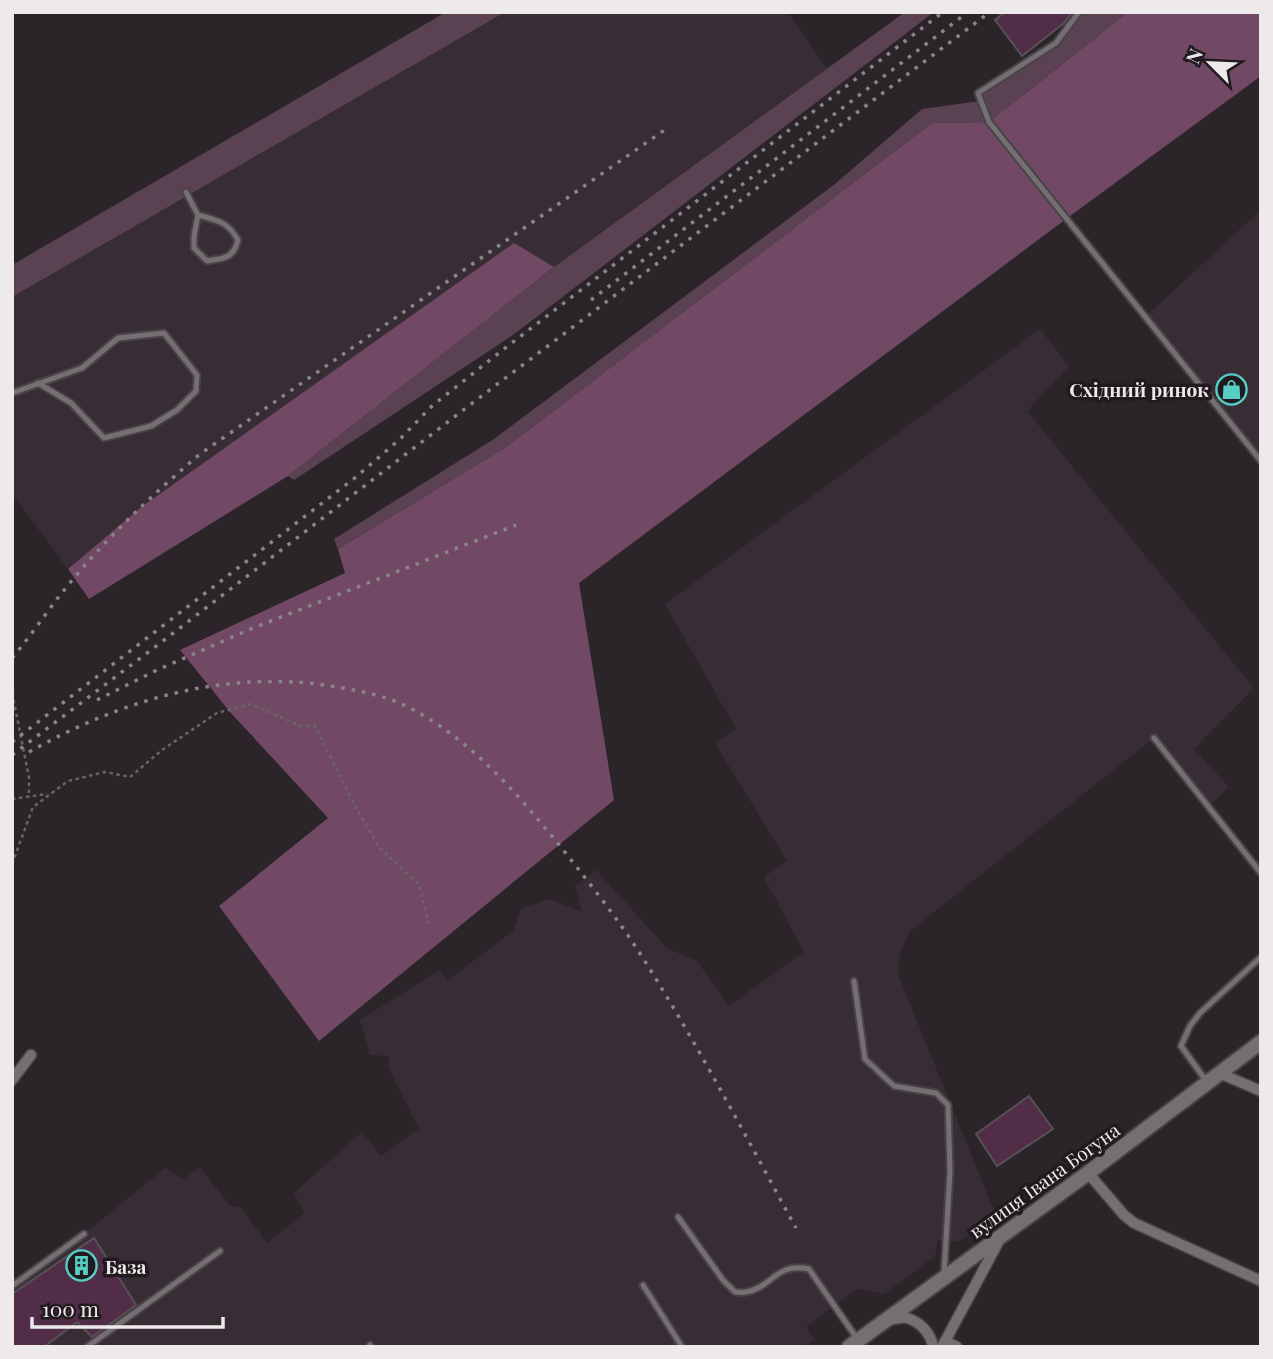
<svg xmlns="http://www.w3.org/2000/svg" width="1273" height="1359" font-family="'Playfair Display',serif">
  <style>
    .built { fill: #392d35 }
    .green { fill: #5a4252 }
    .forest { fill: #714964 }
    .building { fill: #522d47; stroke: #585156; stroke-width: 2 }
    .lines { fill: none; stroke-linecap: round; stroke-linejoin: round }
    .lane-casing { stroke: #484346; stroke-width: 9 }
    .street-casing { stroke: #484346; stroke-width: 13 }
    .secondary-casing { stroke: #484346; stroke-width: 18 }
    .path { stroke: #6a6468; stroke-width: 2.5; stroke-dasharray: 3.5 3.5; stroke-linecap: butt }
    .lane { stroke: #756e72; stroke-width: 5 }
    .street { stroke: #756e72; stroke-width: 10 }
    .secondary { stroke: #756e72; stroke-width: 14 }
    .rail { stroke: #8a8588; stroke-width: 3.5; stroke-dasharray: 3.5 7; stroke-linecap: butt }
    .labels { text-anchor: middle; dominant-baseline: central; stroke-width: 7; stroke-linejoin: round; paint-order: stroke }
    .poi-label { font-size: 19px; font-weight: bold; fill: #eeeaec; stroke: #211b1f; text-anchor: end }
    .street-label { font-size: 19px; fill: #eeeaec; stroke: #211b1f }
  </style>
  <rect width="100%" height="100%" fill="#2b2529"/>
  <path class="built" d="M471,12h317l39,57 -273,198 -40,-23 -374,264 -72,61 -56,-75v-200z
    M1261,210v251l-116,-144z
    M1040,329l29,37 -42,45 227,277 -60,61 35,38 -21,20 -54,-69 -244,193 -10,21 -2,22 98,242 -36,25 -22,-1 -3,16 -51,38 -27,-5 -51,38 9,12 -13,8h-790v-62l72,-51 81,-66 19,11 16,-12 29,38 12,3 26,35 38,-30 -11,-20 68,-61 19,24 38,-27 -31,-62 1,-11 -19,-1 -10,-35 80,-50 7,11 66,-50 8,-23 29,-9 32,13 -7,-26 21,-16 72,79 28,11 33,46 75,-54 -40,-75 23,-16 -72,-118 21,-14 -71,-125z"/>
  <path class="green" d="M446,12h59l-493,285v-32z
    M905,12h29l-421,323 -219,145 -6,-4 266,-209z
    M1079,12h49l-139,110 -57,1 -426,324 -168,102 -4,-10 160,-100 341,-255 87,-75 58,-8 -2,-8 78,-50z"/>
  <path class="forest" d="M1128,12h133v64l-195,143 -487,364 35,217 -295,241 -100,-135 109,-88 -98,-106 -50,-62 165,-77 -7,-24 168,-102 426,-324 57,-1z
    M514,243l40,24 -266,209 -199,123 -21,-30 72,-61z"/>
  <path class="building" d="M1005,12h67l-8,11 -42,33 -27,-36z
    M1029,1096l24,33 -56,37 -21,-32z
    M94,1238l42,67 -44,32 -15,-15 -33,25h-32v-53z"/>
  <g class="lines">
    <defs>
      <path id="lane" d="M1079,12l-23,31 -78,50 11,29 272,339
        M186,192l12,23c19,5 30,7 40,25 -5,19 -14,18 -31,21l-13,-13v-12l4,-21
        M12,393l70,-25 36,-30 46,-5 33,42 -1,16 -19,19 -26,16 -47,12 -33,-35 -33,-20
        M1154,738l107,135
        M854,981l11,78 29,27 42,7 12,12 2,66 -6,103
        M1207,1082l-26,-36 9,-20 10,-13 61,-56
        M678,1217l45,63 12,12c4,0 7,1 11,0 26,-4 29,-30 63,-23l49,71
        M643,1285l39,62
        M12,1286l72,-52
        M370,1345l1,2
        M87,1347l133,-96"/>
      <path id="street" d="M1219,1073l42,18
        M12,1080l19,-25
        M1088,1173l36,42 10,8 127,58
        M889,1320c6,-1 13,-3 18,-2 13,4 24,15 26,29
        M945,1341l12,6
        M942,1347l58,-108"/>
      <path id="secondary" d="M849,1347l239,-174 173,-131"/>
    </defs>
    <use href="#lane" class="lane-casing"/>
    <use href="#street" class="street-casing"/>
    <use href="#secondary" class="secondary-casing"/>
    <path class="path" d="M12,665l1,32 16,81v19
      M12,799l35,-5
      M12,864l21,-57 35,-26 37,-9 25,5 32,-27 55,-37 34,-9 49,22h15l39,78 25,43 40,38 10,39"/>
    <use href="#lane" class="lane"/>
    <use href="#street" class="street"/>
    <use href="#secondary" class="secondary"/>
    <path class="rail" d="M591,300l377,-288
      M12,658c19,-22 35,-47 53,-69 40,-50 87,-94 135,-135l466,-325
      M97,700l60,-30 96,-42 263,-103
      M12,742l344,-265 44,-38 32,-33 72,-57 439,-337
      M29,752c96,-54 203,-85 314,-64 21,4 42,8 61,17 65,32 111,86 156,141 27,34 55,69 79,106 57,89 106,183 157,276
      M12,755l147,-111 316,-243 515,-389"/>
  </g>
  <defs>
    <symbol id="shop-ring" viewBox="-11 -11 22 22"><circle r="9.5" fill="#211b1f" stroke="#55cec6" stroke-width="1.5"/><path d="M-5-2.5h2.3a2.7 3.5 0 0 1 5.4 0H5L5.5 6h-11ZM-1.5-2.5h3a1.5 2.3 0 0 0-3 0Z" fill="#55cec6"/></symbol>
    <symbol id="building-ring" viewBox="-11 -11 22 22"><circle r="9.5" fill="#211b1f" stroke="#55cec6" stroke-width="1.5"/><path d="M-4-6H4V6H1V3H-1V6H-4ZM-2.5-4.3h1.7v1.8h-1.7ZM.8-4.3h1.7v1.8H.8ZM-2.5-1h1.7V.8h-1.7ZM.8-1h1.7V.8H.8Z" fill="#55cec6"/></symbol>
  </defs>
  <g fill-rule="evenodd">
    <use href="#shop-ring" x="1214" y="372" width="35" height="35"/>
    <use href="#building-ring" x="64" y="1248" width="35" height="35"/>
  </g>
  <g class="labels">
    <g class="poi-label">
      <text x="1209" y="389">Східний ринок</text>
      <text x="105" y="1266" text-anchor="start">База</text>
    </g>
    <g class="street-label">
      <text transform="translate(1044 1180) rotate(-36)">вулиця Івана Богуна</text>
    </g>
  </g>
  <rect width="1273" height="1359" fill="none" stroke="#eeeaec" stroke-width="28"/>
  <g transform="translate(1210 63) rotate(294)" stroke="#211b1f" stroke-width="5" paint-order="stroke">
  <path d="M0-5L12 26L0 18L-12 26Z" fill="#eeeaec"/>
  <text y="-10" font-size="19" font-weight="bold" text-anchor="middle" fill="#eeeaec">N</text>
  </g>
  <path d="M32 1317v10h191v-10" fill="none" stroke="#eeeaec" stroke-width="3.5"/>
  <text x="42" y="1317" font-size="21" fill="#eeeaec" stroke="#211b1f" stroke-width="5" paint-order="stroke">100 m</text>
</svg>
